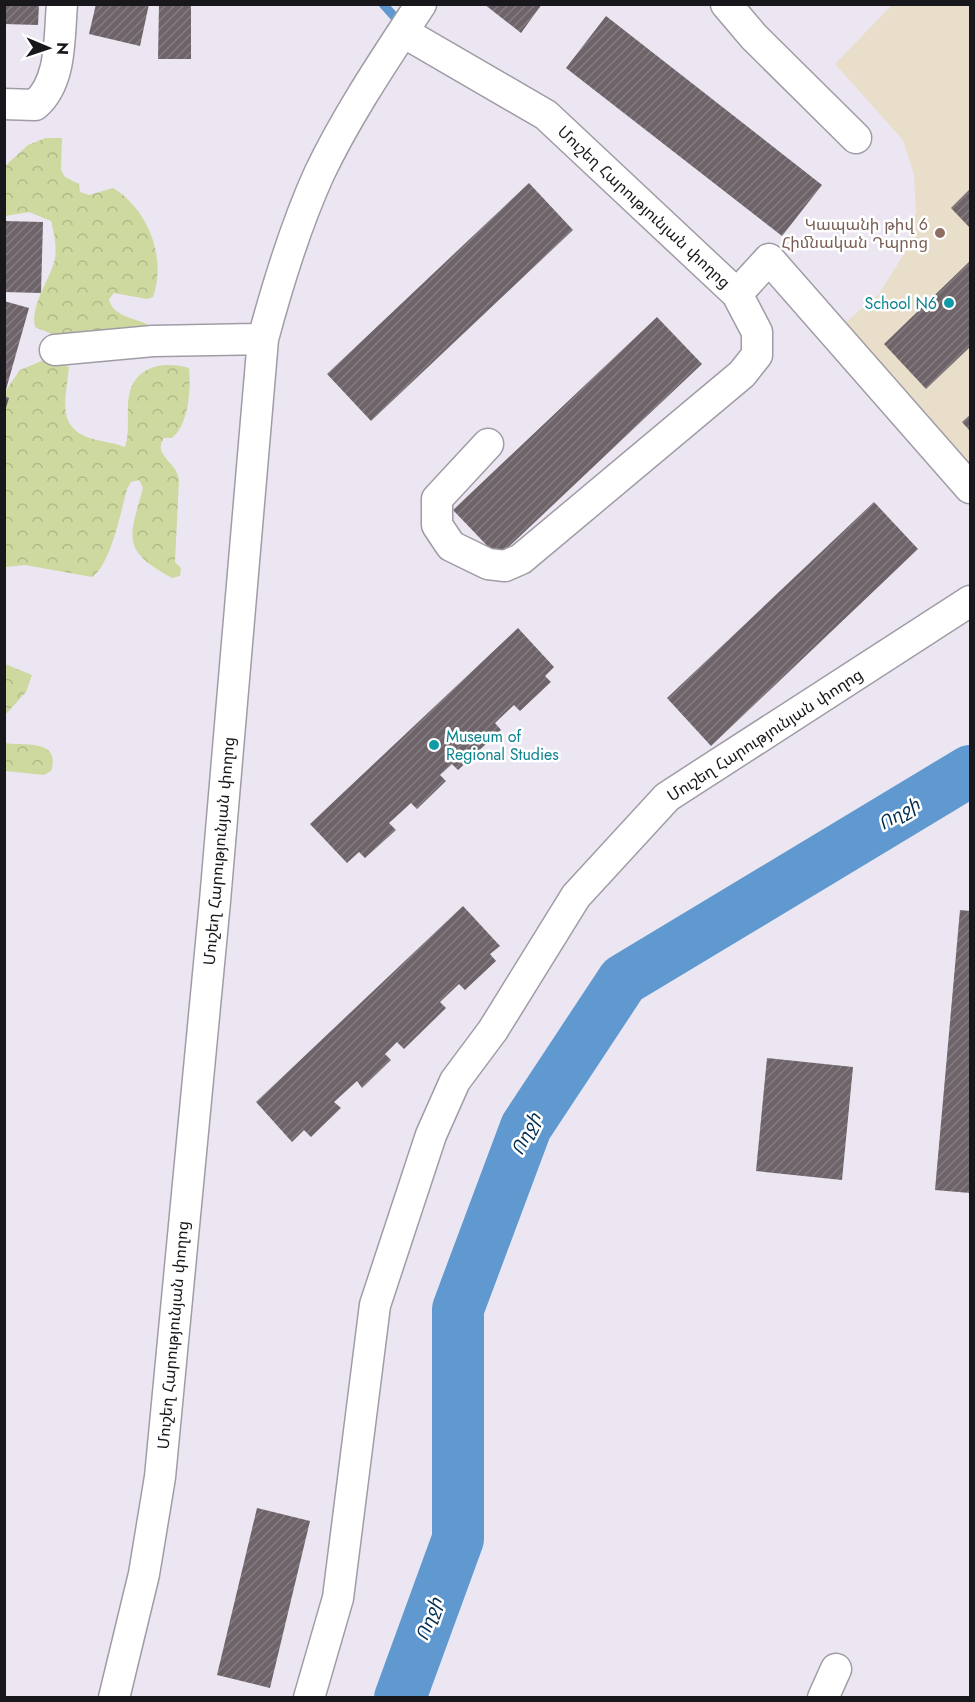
<svg xmlns="http://www.w3.org/2000/svg" width="975" height="1702" font-family="Jost,'Noto Sans Armenian',sans-serif">
  <style>
    .education { fill: #e8dec9 }
    .forest { fill: url(#forest-crowns) }
    .lines { fill: none; stroke-linecap: round; stroke-linejoin: round }
    .stream { stroke: #5f99d0; stroke-width: 9 }
    .river { stroke: #5f99d0; stroke-width: 52 }
    .building { fill: url(#building-hatch) }
    .minor-casing { stroke: #a09ca6; stroke-width: 33 }
    .minor { stroke: #fff; stroke-width: 30 }
    .education-dot { fill: #8d6e63; stroke: #fff; stroke-width: 2 }
    .culture-dot { fill: #0f9aa8; stroke: #fff; stroke-width: 2 }
    .labels { text-anchor: middle; dominant-baseline: central; stroke-width: 5; stroke-linejoin: round; paint-order: stroke }
    .street-label { font-size: 16px; fill: #18171b; stroke: #fff }
    .education-label { font-size: 16px; fill: #785e54; stroke: #fff; text-anchor: end }
    .culture-label { font-size: 16px; fill: #0d838f; stroke: #fff; text-anchor: end }
    .water-label { font-size: 18px; font-style: italic; fill: #002e51; stroke: #fff }
  </style>
  <defs>
    <pattern id="forest-crowns" width="20" height="18" patternUnits="userSpaceOnUse" patternTransform="scale(1.5)"><rect width="20" height="18" fill="#cdd99f"/><path d="M2 6a3 3 0 1 1 6 0M12 15a3 3 0 1 1 6 0" fill="none" stroke="#afba88"/></pattern>
    <pattern id="building-hatch" width="6" height="6" patternUnits="userSpaceOnUse" patternTransform="scale(1.5)"><rect width="6" height="6" fill="#6d6368"/><path d="M-1 1l2-2M0 6l6-6M5 7l2-2" fill="none" stroke="#847d81"/></pattern>
  </defs>
  <rect width="100%" height="100%" fill="#ebe6f1"/>
  <path class="education" d="M892,5h78v458l-130,-136 39,-33 25,-40 12,-42 -2,-37 -11,-35 -68,-76z"/>
  <path class="forest" d="M46,138h16l-1,32 4,7 14,7 1,8 9,3 24,-7c35,21 54,70 40,109l-6,2 -33,-6 -5,6c3,17 25,19 38,25l2,7 -90,6 -24,-10c-5,-22 15,-47 20,-68 2,-13 -1,-26 -4,-38l-22,-9 -24,4v-50l23,-21z
    M44,360l25,7c-3,31 -14,62 24,72 11,3 22,4 32,8 6,-18 0,-38 5,-56 8,-26 36,-30 59,-23 2,21 0,56 -17,70h-8c-12,17 12,23 15,41l-4,83 6,6 -1,8 -8,2c-51,-28 -43,-39 -29,-90l-4,-8 -8,2 -4,7c-6,22 -16,75 -35,88l-67,-12 -20,2 -1,-174 16,-23z
    M5,664l27,11 -6,17 -21,23z
    M5,743c21,3 56,-4 46,28l-7,4 -39,-4z"/>
  <g class="lines">
    <path class="stream" d="M383,4l17,19"/>
    <path class="river" d="M400,1698l58,-159v-230l68,-182 97,-147 347,-209"/>
  </g>
  <path class="building" d="M4,4h35l-1,21 -34,-1z
    M96,4h53l-9,42 -51,-12z
    M159,4h32v55h-33z
    M484,4h58l-21,29z
    M606,16l216,169 -40,51 -216,-168z
    M529,183l44,47 -202,191 -44,-47z
    M970,189v39l-19,-20z
    M4,221l39,1 -2,71 -37,-1z
    M970,261v86l-44,42 -42,-45z
    M4,301l25,7 -24,85h-1z
    M657,317l45,47 -204,193 -45,-47z
    M4,396l5,2 -4,13h-1z
    M970,415v16l-8,-9z
    M874,502l44,47 -207,197 -44,-48z
    M518,628l36,39 -9,9 6,6 -31,29 -6,-6 -19,18 6,7 -43,40 -6,-6 -12,11 6,6 -29,28 -6,-6 -22,20 7,7 -31,28 -6,-6 -12,11 -37,-39z
    M463,906l37,40 -10,8 6,7 -31,29 -6,-6 -19,18 6,6 -42,41 -7,-7 -12,12 6,6 -29,28 -5,-7 -23,21 7,6 -30,29 -7,-7 -12,12 -36,-40z
    M960,910l10,1v282l-35,-3z
    M767,1058l86,9 -11,113 -86,-9z
    M257,1508l53,13 -40,167 -53,-13z"/>
  <g class="lines">
    <defs>
      <path id="minor" d="M726,4l28,33 102,101
        M403,32l143,83 191,179 20,38v23l-15,19 -221,185 -16,7 -17,-2 -37,-18 -14,-21v-26l51,-55
        M4,104l31,1c27,-23 24,-67 27,-101
        M737,294l32,-35 201,229
        M55,350l98,-9 110,-2
        M114,1698l30,-124 16,-97 55,-576 48,-562c15,-56 32,-112 56,-165 28,-59 66,-115 102,-170
        M309,1698l29,-100 37,-293 56,-170 24,-54 38,-51 83,-134 91,-99 303,-196
        M823,1698l13,-29"/>
    </defs>
    <use href="#minor" class="minor-casing"/>
    <use href="#minor" class="minor"/>
  </g>
  <circle class="education-dot" cx="940" cy="233" r="6"/>
  <g class="culture-dot">
    <circle cx="949" cy="303" r="6"/>
    <circle cx="434" cy="745" r="6"/>
  </g>
  <g class="labels">
    <g class="street-label">
      <text transform="translate(644 207) rotate(43)">Մուշեղ Հարությունյան փողոց</text>
      <text transform="translate(765 735) rotate(-33)">Մուշեղ Հարությունյան փողոց</text>
      <text transform="translate(219 851) rotate(-85)">Մուշեղ Հարությունյան փողոց</text>
      <text transform="translate(173 1335) rotate(-85)">Մուշեղ Հարությունյան փողոց</text>
    </g>
    <g class="education-label">
      <text x="928" y="224">Կապանի թիվ 6<tspan x="928" dy="18">Հիմնական Դպրոց</tspan></text>
    </g>
    <g class="culture-label">
      <text x="937" y="303">School N6</text>
      <text x="446" y="736" text-anchor="start">Museum of<tspan x="446" dy="18">Regional Studies</tspan></text>
    </g>
    <g class="water-label">
      <text transform="translate(899 814) rotate(-31)">Ողջի</text>
      <text transform="translate(526 1134) rotate(-64)">Ողջի</text>
      <text transform="translate(429 1619) rotate(-70)">Ողջի</text>
    </g>
  </g>
  <rect width="975" height="1702" fill="none" stroke="#18171b" stroke-width="12"/>
  <g transform="translate(48 48) rotate(92)" stroke="#ffffff" stroke-width="4.5" paint-order="stroke">
  <path d="M0-4.5L10 22L0 15L-10 22Z" fill="#18171b"/>
  <text y="-9" font-size="16" font-weight="bold" text-anchor="middle" fill="#18171b">N</text>
  </g>
</svg>
